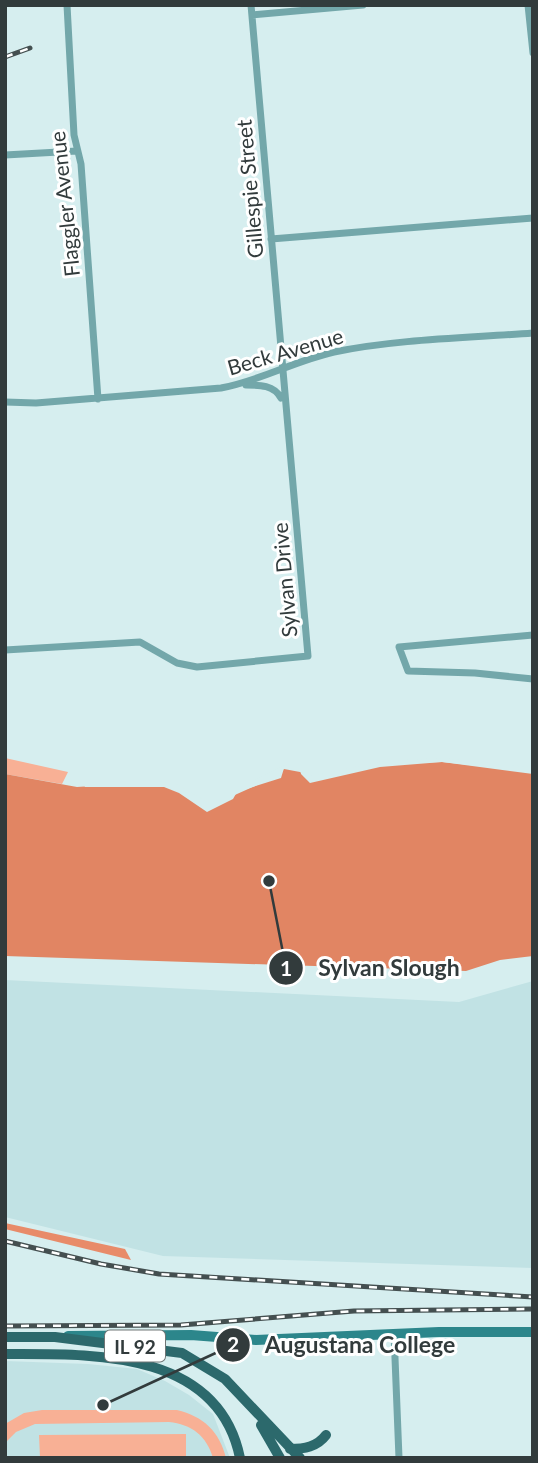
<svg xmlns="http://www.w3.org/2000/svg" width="538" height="1463" font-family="Lato,sans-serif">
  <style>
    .built { fill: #c1e2e4 }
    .green { fill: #f8b095 }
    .forest { fill: #e88b69 }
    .water { fill: #e18563 }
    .pier { fill: #d6eeef }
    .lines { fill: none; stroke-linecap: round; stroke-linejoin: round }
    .street { stroke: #73a7aa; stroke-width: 7 }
    .secondary { stroke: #2c868b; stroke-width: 10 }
    .primary { stroke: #2c696c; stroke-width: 10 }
    .rail-casing { stroke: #444f50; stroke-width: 5 }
    .rail { stroke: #fff; stroke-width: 2.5; stroke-dasharray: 8; stroke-linecap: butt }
    .labels { text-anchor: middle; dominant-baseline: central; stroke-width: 6; stroke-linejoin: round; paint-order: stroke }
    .shield { fill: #fff; stroke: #707676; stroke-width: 2 }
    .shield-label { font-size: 19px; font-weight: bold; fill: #323b3c }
    .street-label { font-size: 21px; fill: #323b3c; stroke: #fff }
    .leader { fill: none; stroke: #323b3c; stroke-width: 2.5 }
    .callout-dot { fill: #323b3c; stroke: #fff; stroke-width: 2.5 }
    .mark-label { font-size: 21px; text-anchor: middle; font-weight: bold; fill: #fff }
    .callout-label { font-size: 23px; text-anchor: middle; font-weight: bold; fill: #323b3c; stroke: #fff; stroke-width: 6; stroke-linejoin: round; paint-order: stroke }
  </style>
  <rect width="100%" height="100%" fill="#d6eeef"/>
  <path class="built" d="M5,980l454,22 74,-21v287l-370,-12 -158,-39z
    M5,1361l83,3 49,5 28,12 24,14 24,19 17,44h-225z"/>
  <path class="green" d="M5,758l63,14 -6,12 -57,-10z
    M177,1410c26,6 43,22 49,48h-13c-6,-22 -22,-34 -44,-36l-134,2 -19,8 -11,11v-19l19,-11 18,-3z
    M186,1434v24h-146l-1,-23z"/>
  <path class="forest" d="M5,1223l120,26 6,11 -126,-31z"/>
  <path class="water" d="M442,762l91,10v184l-33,4 -34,11 -461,-15v-182l72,13 66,-4 31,4 34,20 58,-26 18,-12 16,3 12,7 72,-15z"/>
  <path class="pier" d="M441,758l87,9 5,1v6l-91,-12 -62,5 -70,16 -9,-9 -1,-6 12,8 72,-15z
    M285,765l-4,13 -44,14 -4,7 -26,13 -28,-19 -15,-6h-79l-2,-4 60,-3 32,3 34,20z"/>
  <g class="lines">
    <path class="street" d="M67,5l7,130 7,29 17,235
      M528,5l5,48
      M252,15l111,-10
      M5,155l72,-4
      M271,239l262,-21
      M246,385c14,0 28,0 35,13
      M5,402l31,1 185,-15c39,-7 73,-27 113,-36 64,-13 133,-14 199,-19
      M533,635l-134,12 9,24 67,2 58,6
      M5,650l135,-8 37,21 20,4 111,-11 -57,-651
      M394,1333l5,125"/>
    <path class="secondary" d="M68,1336l123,-1 65,5 183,-8h94"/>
    <path class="primary" d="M5,1337h50l127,16 43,26 75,79
      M5,1354c86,0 213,-5 235,104
      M261,1425l19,33
      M290,1449c14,0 27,-2 36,-14"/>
    <defs>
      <path id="rail" d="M5,57l25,-9
        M5,1241l96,23 58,10 374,23
        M5,1326l176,-1 173,-14 179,-2"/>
    </defs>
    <use href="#rail" class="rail-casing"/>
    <use href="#rail" class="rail"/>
  </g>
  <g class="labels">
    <rect class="shield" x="105" y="1330.5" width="60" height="31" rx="5"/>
    <g class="shield-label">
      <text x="135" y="1346">IL 92</text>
    </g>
    <g class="street-label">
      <text transform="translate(249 189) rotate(-95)">Gillespie Street</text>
      <text transform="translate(64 204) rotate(-96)">Flaggler Avenue</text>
      <text transform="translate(285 351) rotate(-16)">Beck Avenue</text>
      <text transform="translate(284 580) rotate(-95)">Sylvan Drive</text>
    </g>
  </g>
  <path class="leader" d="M269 881L286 968M103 1405L233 1345"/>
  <g class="callout-dot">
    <circle cx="269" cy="881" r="7"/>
    <circle cx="103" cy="1405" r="7"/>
    <circle cx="286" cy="968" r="18"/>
    <circle cx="233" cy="1345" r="18"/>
  </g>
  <g class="mark-label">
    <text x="286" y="976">1</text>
    <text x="233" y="1352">2</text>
  </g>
  <g class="callout-label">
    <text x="389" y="976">Sylvan Slough</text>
    <text x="360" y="1353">Augustana College</text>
  </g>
  <rect width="538" height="1463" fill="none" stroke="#323b3c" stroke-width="14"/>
</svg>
